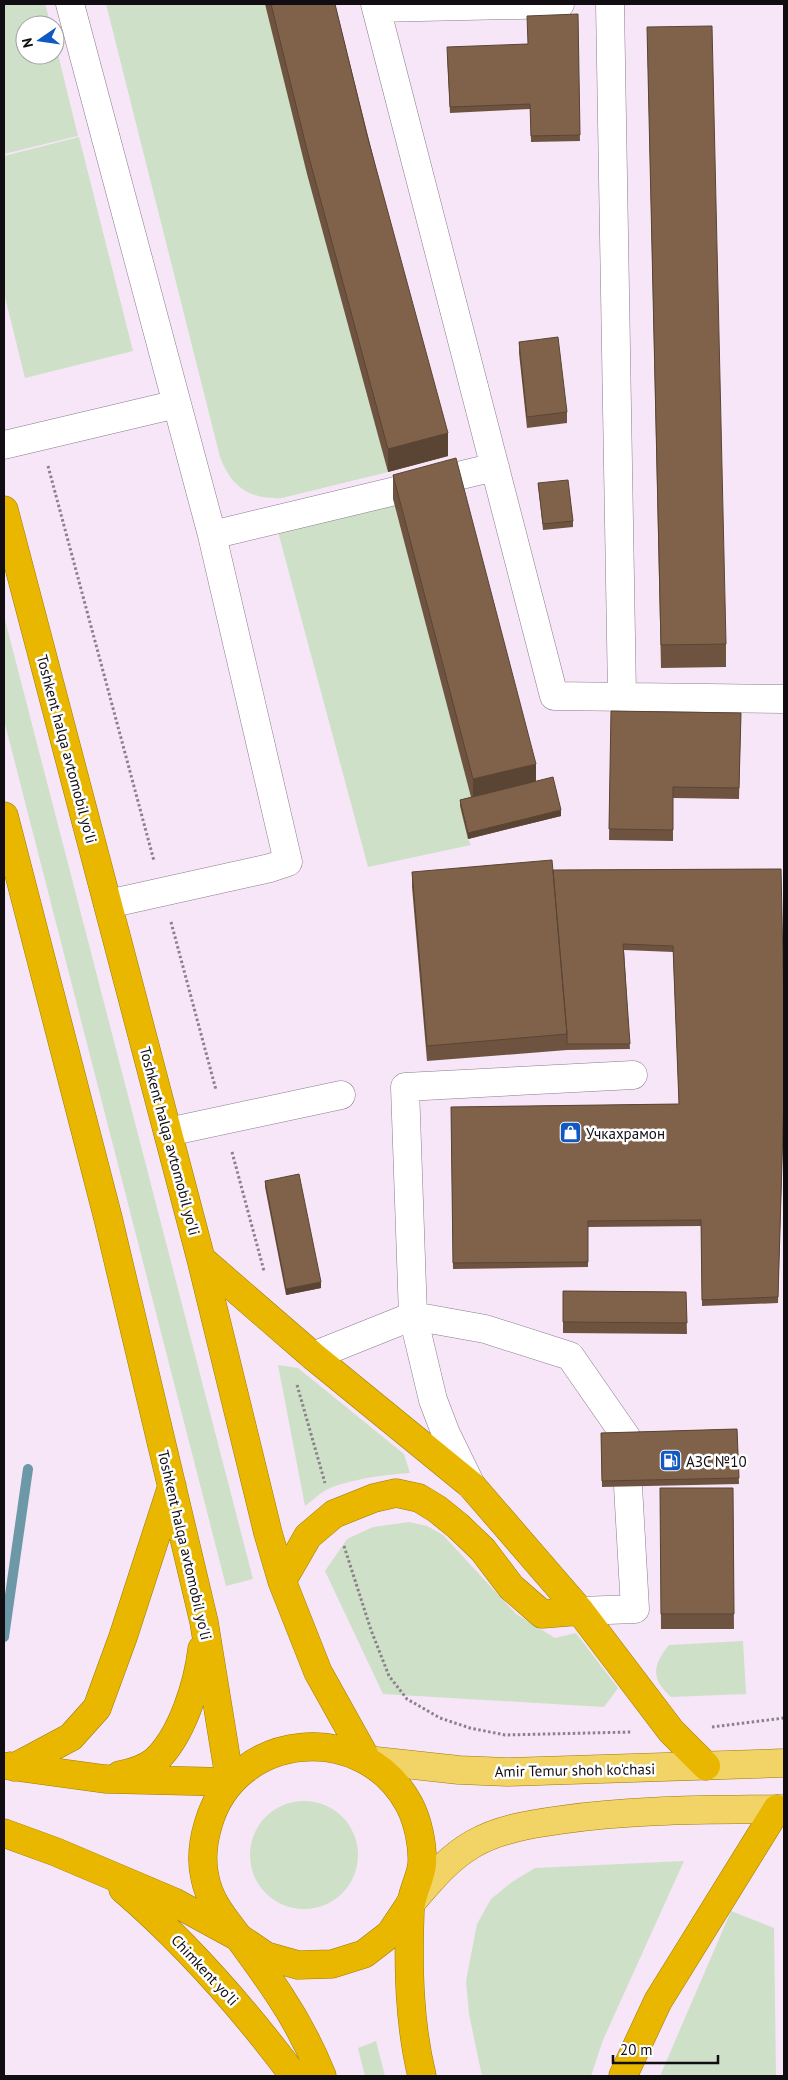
<svg xmlns="http://www.w3.org/2000/svg" width="788" height="2080" font-family="'PT Sans',sans-serif">
  <style>
    .green { fill: #cfe0c8 }
    .lines { fill: none; stroke-linecap: round; stroke-linejoin: round }
    .stream { stroke: #6c98a7; stroke-width: 10 }
    .minor-casing { stroke: #8a7c8b; stroke-width: 29 }
    .major-casing { stroke: #9e7b06; stroke-width: 29 }
    .highway-casing { stroke: #9e7b06; stroke-width: 29 }
    .path { stroke: #8b808b; stroke-width: 3; stroke-dasharray: 2.5 2.5; stroke-linecap: butt }
    .minor { stroke: #fff; stroke-width: 28 }
    .major { stroke: #f2d366; stroke-width: 28 }
    .highway { stroke: #e9b600; stroke-width: 28 }
    .wall { fill: #6e5440 }
    .shaded-wall { fill: #5a4534 }
    .building { fill: #80624b; stroke: #5a4534 }
    .labels { text-anchor: middle; dominant-baseline: central; stroke-width: 5; stroke-linejoin: round; paint-order: stroke }
    .street-label { font-size: 15px; fill: #120d12; stroke: #fff }
    .poi-label { font-size: 15px; fill: #120d12; stroke: #fff; text-anchor: start }
  </style>
  <rect width="100%" height="100%" fill="#f6e6f7"/>
  <path class="green" d="M4,4h41l6,21h-26v30h30v-13l23,94 -74,18z
    M106,4h161l121,468 -106,26c-32,2 -51,-11 -62,-41z
    M79,137l54,214 -108,27 -21,-85v-137z
    M393,499l80,304 -5,36 3,6 -103,22 -91,-339z
    M4,616l249,963 -27,7 -222,-866z
    M278,1365l20,3 106,86 6,19c-26,2 -54,5 -80,15 -9,4 -17,12 -25,18z
    M409,1522l18,4 16,9 73,79 39,24 21,-5 42,55 -14,19 -221,-13 -58,-123 22,-32 26,-12z
    M743,1641l3,53 -75,3c-20,-18 -19,-31 -2,-52z
    M250 1855a54 54 0 1 1 108 0a54 54 0 1 1-108 0Z
    M684,1861l-81,179 -12,36h-109l-13,-62 -3,-33 11,-57 14,-25 21,-17 23,-14z
    M731,1911l43,17 2,148h-116z
    M376,2041l9,35h-20l-7,-28z"/>
  <g class="lines">
    <path class="stream" d="M4,1637l24,-168"/>
    <defs>
      <path id="minor" d="M70,4l142,531 283,-68
        M375,4l179,692 230,3
        M610,4l12,691
        M376,8l184,-4
        M4,445l173,-41
        M108,904l162,-36 18,-6 -76,-327
        M168,1132l173,-37
        M313,1356l100,-40 72,13 85,27 57,82
        M471,1485l-25,-51 -13,-34 -20,-84 -8,-229 228,-12
        M580,1611l55,-2 -7,-123"/>
      <path id="major" d="M367,1760l92,10 49,2 276,-9
        M410,1904c19,-22 37,-45 63,-60 26,-15 58,-20 87,-24 74,-11 150,-10 224,-11"/>
      <path id="highway" d="M4,510l197,749 67,274 14,48 36,91 49,88
        M4,816l104,402 96,404 26,160
        M201,1259l112,97 158,129 109,126 91,120 35,35
        M282,1581l26,-45 26,-22 40,-16 22,-5 23,5 18,11 21,17 25,24 28,37 31,27 38,-3
        M10,1766l95,13 125,3
        M15,1767l56,-30 26,-29 26,-71 49,-151
        M120,1775c11,-2 26,-7 35,-14 27,-25 43,-77 47,-112
        M4,1833l52,19 118,50 64,35 28,19 32,9 34,-1 32,-10 26,-20 20,-30
        M123,1889c65,56 120,119 171,187
        M322,2076c-11,-27 -26,-56 -42,-80 -13,-20 -27,-39 -41,-58 -14,-19 -29,-35 -34,-60 -4,-17 -2,-36 3,-53 26,-94 155,-106 201,-21 9,17 14,41 13,60 -2,17 -12,31 -12,48 -2,55 -1,111 12,164
        M623,2076l35,-75 119,-192"/>
    </defs>
    <use href="#minor" class="minor-casing"/>
    <use href="#major" class="major-casing"/>
    <use href="#highway" class="highway-casing"/>
    <path class="path" d="M48,466l106,395
      M171,922l45,168
      M232,1152l32,119
      M297,1385l28,98
      M344,1546l27,84 18,46 18,23 33,19 30,10 35,7 126,-3
      M712,1727l72,-9"/>
    <use href="#minor" class="minor"/>
    <use href="#major" class="major"/>
    <use href="#highway" class="highway"/>
  </g>
  <path class="wall" d="M265,4h70l113,452 -60,16 -81,-298z
    M578,14l2,127 -49,1 -1,-33 -80,4 -3,-60 81,-9z
    M647,27l79,617v23l-65,1z
    M519,342l48,70v11l-40,5 -8,-75z
    M393,475l143,306 25,35 -93,23 -8,-33v-6l11,-3 -78,-298z
    M538,483l35,38v6l-30,3z
    M611,711l130,2 -2,86 -66,-1v43l-64,-1z
    M781,869l3,230 -6,204 -76,3 -1,-80 -113,1v40l-135,2 -2,-162 228,-3 -6,-152 -49,-2 6,99 -63,1 -140,11 -15,-174v-15l141,-2z
    M265,1181l56,107 -35,7 -21,-108z
    M563,1291l123,1 1,42 -124,-1z
    M737,1429l2,55 -137,3 -1,-54z
    M660,1488h73l1,141h-73z"/>
  <path class="shaded-wall" d="M448,433v23l-60,16v-23z
    M536,764v23l-63,16v-24z
    M561,810v6l-93,23v-6z
    M321,1282v6l-35,7v-6z"/>
  <path class="building" d="M271,4h64l32,131 81,298 -60,16 -81,-299z
    M578,14l2,121 -49,1 -1,-32 -80,3 -3,-60 81,-3 -1,-28z
    M712,26l14,618 -65,1 -14,-618z
    M558,337l9,75 -40,5 -8,-75z
    M456,458l80,306 -63,15 -80,-304z
    M568,480l5,41 -30,3 -5,-41z
    M611,711l130,2 -2,75 -66,-1v43l-64,-1z
    M553,777l8,33 -93,23 -8,-33z
    M552,860l15,174 -140,12 -15,-174z
    M781,869l3,141v83l-6,204 -76,3 -1,-80 -113,1v41l-135,1 -2,-156 228,-3 -6,-158 -50,-2 7,100h-63v-10l-14,-164z
    M299,1174l22,108 -35,7 -21,-108z
    M563,1291l123,1 1,31 -124,-1z
    M737,1429l2,49 -137,3 -1,-48z
    M660,1488h73l1,126h-73z"/>
  <defs>
    <symbol id="shop-square" viewBox="-11 -11 22 22"><rect x="-9" y="-9" width="18" height="18" rx="4" fill="#1158c3" stroke="#fff"/><path d="M-5-2.5h2.3a2.7 3.5 0 0 1 5.4 0H5L5.5 6h-11ZM-1.5-2.5h3a1.5 2.3 0 0 0-3 0Z" fill="#fff"/></symbol>
    <symbol id="fuel-square" viewBox="-11 -11 22 22"><rect x="-9" y="-9" width="18" height="18" rx="4" fill="#1158c3" stroke="#fff"/><path d="M-5.5-6h7V0h2V4h1.3V-2.5L3-4.5l.8-.8L6-3V5H2.5V1h-1V6h-7ZM-4.2-4.7v3.2H.2V-4.7Z" fill="#fff"/></symbol>
  </defs>
  <g fill-rule="evenodd">
    <use href="#shop-square" x="558" y="1120" width="25" height="25"/>
    <use href="#fuel-square" x="658" y="1448" width="25" height="25"/>
  </g>
  <g class="labels">
    <g class="street-label">
      <text transform="translate(67 749) rotate(75)">Toshkent halqa avtomobil yo'li</text>
      <text transform="translate(170 1141) rotate(75)">Toshkent halqa avtomobil yo'li</text>
      <text transform="translate(185 1545) rotate(77)">Toshkent halqa avtomobil yo'li</text>
      <text transform="translate(575 1770) rotate(-1)">Amir Temur shoh ko'chasi</text>
      <text transform="translate(205 1970) rotate(47)">Chimkent yo‘li</text>
    </g>
    <g class="poi-label">
      <text x="586" y="1133">Учкахрамон</text>
      <text x="686" y="1461">АЗС №10</text>
    </g>
  </g>
  <rect width="788" height="2080" fill="none" stroke="#120d12" stroke-width="10"/>
  <g transform="translate(40 40) rotate(257)"><circle r="24" fill="#ffffff" stroke="#a09ea0"/>
  <path d="M0-4L9 19L0 12L-9 19Z" fill="#1158c3"/>
  <text y="-8" font-size="14" font-weight="bold" text-anchor="middle" fill="#120d12">N</text>
  </g>
  <path d="M613 2055v8h105v-8" fill="none" stroke="#120d12" stroke-width="2.5"/>
  <text x="620" y="2055" font-size="15" fill="#120d12" stroke="#ffffff" stroke-width="4" paint-order="stroke">20 m</text>
</svg>
